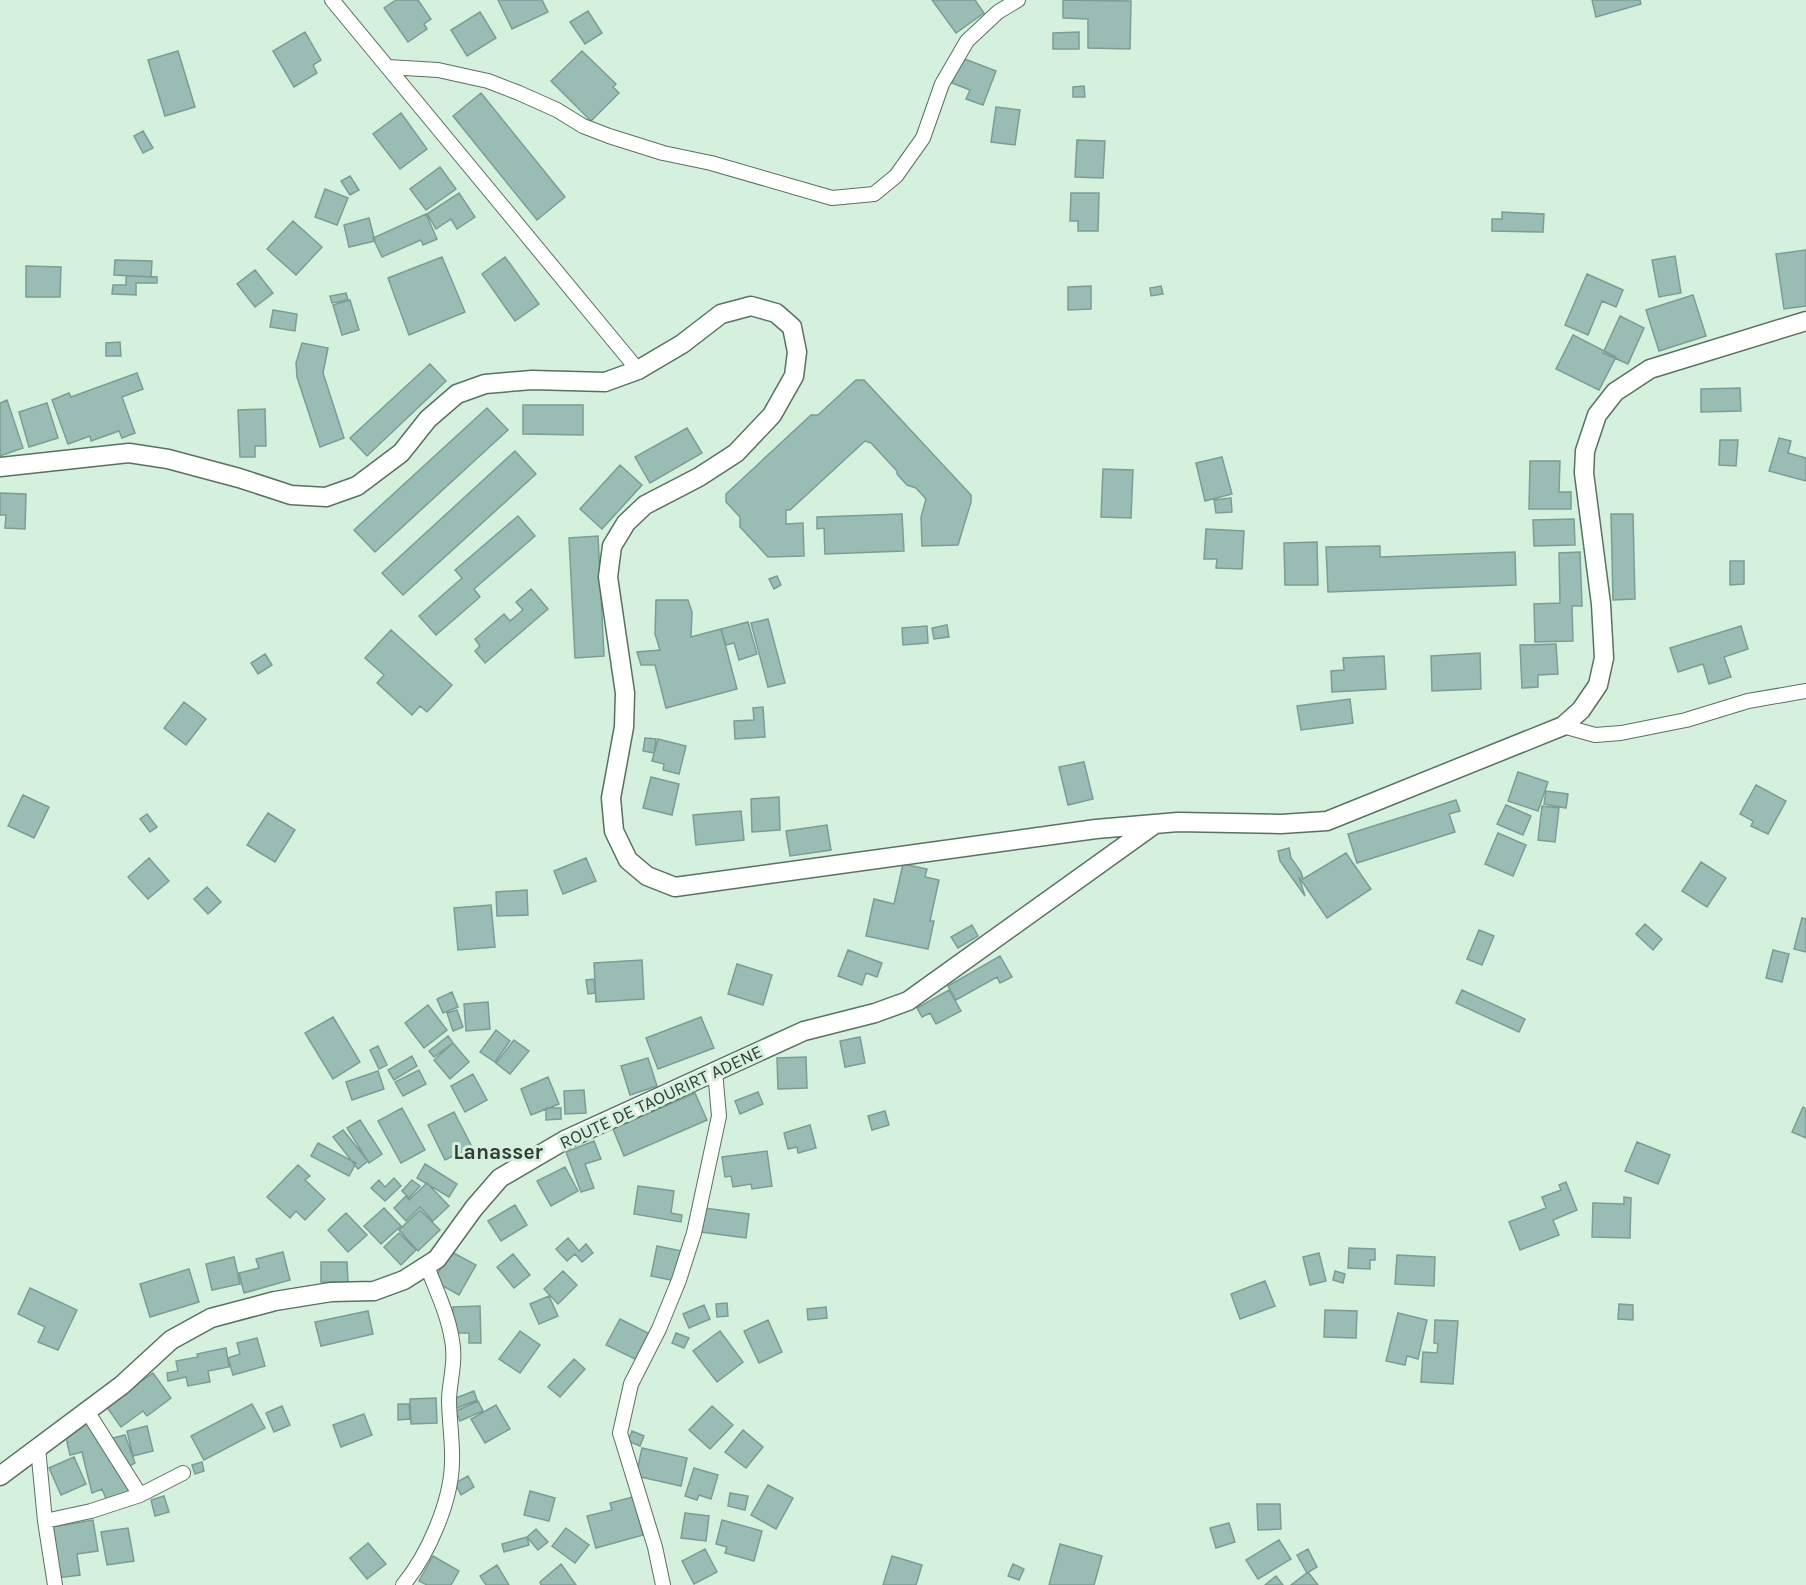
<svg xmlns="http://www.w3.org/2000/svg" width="1806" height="1585" font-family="Karla,sans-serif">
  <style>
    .building { fill: #99bcb4; stroke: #7b9d94; stroke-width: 1.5 }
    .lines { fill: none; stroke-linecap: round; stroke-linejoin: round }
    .street-casing { stroke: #587160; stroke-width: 16 }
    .secondary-casing { stroke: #587160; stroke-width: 21 }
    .street { stroke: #fff; stroke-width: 14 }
    .secondary { stroke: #fff; stroke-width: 18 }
    .labels { text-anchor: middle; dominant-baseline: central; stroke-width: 6; stroke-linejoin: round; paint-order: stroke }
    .street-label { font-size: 18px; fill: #313c35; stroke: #d5f1dd }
    .quarter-label { font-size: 21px; font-weight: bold; fill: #313c35; stroke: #d5f1dd }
  </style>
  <rect width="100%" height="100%" fill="#d5f1dd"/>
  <path class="building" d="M396,0h22l13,19 -7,5 3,5 -19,13 -24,-34z
    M498,0h44l6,12 -36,17z
    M932,0h43l9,13 -28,20z
    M1063,0l68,1 -1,48 -42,-1v-29l-25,-1z
    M1592,0h48l1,4 -45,13z
    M588,11l14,22 -17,11 -15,-22z
    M480,12l16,26 -29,18 -16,-26z
    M305,32l16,28 -8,5 4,8 -23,14 -21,-36z
    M1079,32v17h-26v-16z
    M178,51l17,56 -30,9 -17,-56z
    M582,51l34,33 -3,3 6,6 -28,28 -40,-40z
    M962,58l34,13 -13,34 -17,-6 4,-9 -18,-7z
    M1084,86l1,11h-12v-10z
    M481,93l84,104 -28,23 -84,-104z
    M996,107l24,3 -5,35 -24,-3z
    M401,113l26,36 -27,20 -27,-35z
    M143,131l10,17 -10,5 -9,-17z
    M1077,140l28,1 -2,37 -28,-1z
    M440,167l16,22 -30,21 -16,-21z
    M350,176l9,14 -9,5 -9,-14z
    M325,189l23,9 -11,27 -22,-8z
    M459,193l16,24 -18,12 -6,-10 -15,10 -9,-15z
    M1071,193h28l-1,38h-20v-10h-8z
    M1502,212l42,2 -1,18 -51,-1v-12h10z
    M426,214l11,25 -14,6 -2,-5 -39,17 -9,-19z
    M369,218l6,23 -26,6 -5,-22z
    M293,221l29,26 -26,28 -29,-26z
    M1806,250v56l-22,3 -8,-55z
    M1675,256l6,37 -22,4 -7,-37z
    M442,257l23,55 -56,23 -21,-57z
    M505,257l34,47 -24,17 -33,-47z
    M115,260l37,1 -1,16 -37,-2z
    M26,266l35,1 -1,30h-34z
    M255,270l18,23 -18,14 -18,-23z
    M1587,274l36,16 -7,17 -14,-6 -14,34 -23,-10z
    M126,276l31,1v6h-21v12l-24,-1 1,-9h13z
    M1091,286v23l-23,1v-23z
    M1161,286l2,8 -12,2 -1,-8z
    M346,293l2,7 -16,3 -2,-7z
    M1693,295l13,41 -47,15 -13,-41z
    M350,300l9,30 -17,5 -9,-30z
    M273,310l24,4 -2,17 -25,-4z
    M1620,316l24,12 -16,36 -25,-11z
    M1573,335l43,22 -17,33 -43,-21z
    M120,342l1,14h-15v-13z
    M302,343l26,5 -5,25 21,65 -24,9 -23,-70 -1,-14z
    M430,364l16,17 -79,75 -17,-18z
    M137,373l6,16 -21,8 13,36 -13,5 -3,-7 -28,10 -1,-5 -22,8 -16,-44 17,-7 2,4z
    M856,380h8l107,115v7l-13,43 -36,1 -1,-29 5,-18 -10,-11 -9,-3 -10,-11v-3l-26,-28 -6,-2 -75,69h-4v14l17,-1 1,33 -36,1 -28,-30v-10l-14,-15v-8l85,-79h7z
    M1740,388l1,23 -40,1v-23z
    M7,400l16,48 -23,8v-53z
    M47,403l11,35 -29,9 -10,-35z
    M523,405h60v30l-60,-1z
    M487,408l21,22 -133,122 -21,-22z
    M265,409l1,37h-11v11h-15l-2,-47z
    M687,428l15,25 -52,30 -15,-26z
    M1779,438l12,3 -3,12 18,5v23l-37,-10z
    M1720,440h18l-2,26 -17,-1z
    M515,451l21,23 -133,121 -21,-22z
    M1222,457l10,37 -27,7 -9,-38z
    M1530,461h30l-1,31h12v17h-42z
    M620,465l22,20 -40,44 -22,-20z
    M1103,469l30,1 -2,48 -30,-1z
    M0,493l26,1 -1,35 -20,-1 1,-13h-6z
    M1231,498l1,14 -16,1 -2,-13z
    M902,514l2,37 -79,3 -1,-26 -7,1v-12z
    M1611,514h22l2,85 -22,1z
    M518,516l17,20 -61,53 6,8 -44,38 -17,-19 43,-38 -7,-8z
    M1574,519l1,26 -41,1 -1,-26z
    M1206,529l38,2 -2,38 -26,-1 1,-9h-13z
    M598,536l6,120 -29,2 -6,-120z
    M1317,542l1,43h-33l-1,-42z
    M1380,546v11l135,-5 1,33 -188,7 -2,-45z
    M1580,552l2,54h-10l1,35 -38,1 -1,-38 26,-1 -1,-50z
    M1730,561h14v23l-14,1z
    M777,576l4,9 -7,4 -5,-10z
    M531,589l17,20 -63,54 -10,-12 5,-5 -5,-7 29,-25 6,7 13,-11 -7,-8z
    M656,600h32l4,12 -1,25 30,-8 16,60 -71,19 -11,-43h-14l-4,-13 23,-2 -5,-16z
    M768,619l17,64 -17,4 -17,-64z
    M748,622l9,32 -18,6 -5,-17 -8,2 -5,-16z
    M947,625l2,12 -15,2 -2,-11z
    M927,626l1,17 -25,2 -1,-17z
    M1741,626l7,23 -24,8 7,20 -22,7 -6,-20 -25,8 -8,-24z
    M391,630l61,55 -25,27 -7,-6 -8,9 -35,-32 7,-8 -19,-17z
    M1556,644l2,30 -20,1v12l-16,1 -2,-43z
    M1480,653l1,36 -49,2 -1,-35z
    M265,654l7,11 -14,9 -7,-11z
    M1384,656l2,33 -54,3 -1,-21 13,-1 -1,-12z
    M1350,699l3,24 -52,7 -4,-24z
    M184,702l22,17 -20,26 -22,-17z
    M763,707l2,30 -30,2 -1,-18 20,-1 -1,-12z
    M645,738l11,1 -2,14 -11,-2z
    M658,739l28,7 -7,28 -16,-4 1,-6 -12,-3z
    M1084,762l9,37 -25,6 -9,-38z
    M1518,772l30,10 -10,29 -30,-10z
    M651,777l28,7 -7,31 -29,-7z
    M1756,785l30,16 -18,33 -17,-8 2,-5 -13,-7z
    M1546,791l22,3 -2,14 -22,-4z
    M23,795l26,12 -15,31 -26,-12z
    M779,797l1,33 -28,2 -1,-33z
    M1456,800l4,11 -11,3 6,18 -98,31 -9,-29z
    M1506,805l25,11 -8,19 -26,-11z
    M1542,806l17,2 -4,34 -17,-2z
    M741,811l3,29 -48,5 -3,-30z
    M268,813l27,17 -20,32 -28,-17z
    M147,814l10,13 -7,5 -10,-13z
    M827,825l4,25 -41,6 -4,-25z
    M1498,833l28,12 -13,31 -28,-12z
    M1289,848l2,10 10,14 2,7 43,-26 25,36 -44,29 -28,-41 6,19 -25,-35 -2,-10z
    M149,858l20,23 -21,18 -20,-22z
    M586,858l10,23 -33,13 -9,-23z
    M1701,862l25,16 -19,29 -25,-16z
    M903,864l24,5 -2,8 14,3 -9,41h4l-6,28 -62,-13 8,-37 20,5z
    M207,887l14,15 -13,12 -14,-15z
    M527,890l1,25 -31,1 -1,-24z
    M491,905l4,42 -37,3 -4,-42z
    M1802,918l4,1v33l-12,-3z
    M1645,924l17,15 -9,11 -17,-16z
    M972,925l6,11 -20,12 -7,-11z
    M1479,930l15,6 -12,29 -15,-6z
    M848,950l34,13 -5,14 -11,-4 -4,12 -24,-9z
    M1773,950l16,4 -7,28 -16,-4z
    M1000,956l12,21 -12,6 -3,-6 -41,23 -8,-14z
    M642,960l2,39 -48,3 -2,-39z
    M737,964l35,11 -9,30 -35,-11z
    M594,979l1,14 -7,1 -2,-14z
    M949,990l12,21 -25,13 -6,-11 -8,4 -5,-9z
    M1462,990l63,29 -6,13 -63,-29z
    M452,992l6,15 -15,6 -6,-14z
    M488,1002l2,27 -24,2 -2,-27z
    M428,1005l19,25 -23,18 -19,-25z
    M457,1010l6,17 -10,4 -6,-18z
    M333,1017l27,45 -27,17 -28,-46z
    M701,1017l13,31 -56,21 -12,-31z
    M496,1030l14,11 -15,21 -15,-10z
    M448,1036l5,7 -19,14 -5,-6z
    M860,1037l5,26 -20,4 -5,-26z
    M514,1040l15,11 -19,23 -14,-11z
    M453,1043l16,19 -19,17 -16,-19z
    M378,1046l9,19 -8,4 -9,-19z
    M412,1056l5,10 -23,14 -6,-10z
    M806,1057l1,31 -29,1 -1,-31z
    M648,1058l9,28 -27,9 -9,-29z
    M419,1070l7,14 -23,12 -8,-14z
    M378,1071l6,18 -32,11 -6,-18z
    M473,1074l14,26 -22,12 -14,-26z
    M548,1077l11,27 -28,11 -10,-26z
    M584,1090l2,23 -21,1 -1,-23z
    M758,1092l5,12 -23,10 -5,-13z
    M695,1093l12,27 -83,36 -11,-27z
    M1803,1107l3,2v29l-14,-6z
    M402,1108l23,42 -24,13 -23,-42z
    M546,1108h15v11l-15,1z
    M885,1111l4,14 -17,5 -4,-14z
    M454,1112l18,35 -27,13 -17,-35z
    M360,1120l22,34 -13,9 -22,-35z
    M810,1125l6,23 -18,5 -1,-6 -9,2 -4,-16z
    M343,1130l25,31 -10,8 -25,-32z
    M594,1141l7,18 -16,5 9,24 -13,4 -15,-40z
    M1637,1142l33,13 -12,29 -33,-13z
    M318,1143l38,20 -7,13 -38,-20z
    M767,1151l5,35 -20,3 -1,-5 -18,3 -2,-11 -6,1 -3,-20z
    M425,1164l32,20 -8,13 -32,-19z
    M298,1165l12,11 -5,4 20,19 -20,21 -9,-9 -6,7 -23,-21z
    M565,1167l13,24 -27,15 -14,-25z
    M394,1178l7,8 -16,15 -14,-13 8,-8 6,7z
    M412,1180l8,6 -11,12 -7,-7z
    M1566,1182l11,28 -24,10 6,15 -39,15 -11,-28 37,-14 -4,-11 19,-7 -2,-5z
    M427,1183l22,23 -16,15 -13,-14 -14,14 -12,-13 12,-12 3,4z
    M638,1186l36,5 -3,22 11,2 -1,7 -47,-8z
    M1624,1197l7,1 -1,40 -38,-1 1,-34 31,1z
    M515,1205l12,20 -26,16 -13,-20z
    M384,1208l17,18 -20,18 -17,-18z
    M704,1208l45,6 -3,24 -45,-6z
    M420,1210l20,20 -22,21 -19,-21z
    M346,1213l21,22 -19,17 -20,-22z
    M399,1233l17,17 -15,15 -17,-18z
    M568,1238l11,13 7,-7 7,9 -11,9 -7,-8 -8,7 -11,-12z
    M657,1246l25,5 -6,30 -25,-5z
    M1349,1248l26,1v11h-5v9l-22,-1z
    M450,1251l26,14 -17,30 -25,-14z
    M283,1252l7,28 -46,13 -5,-20 20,-5 -3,-9z
    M1319,1253l7,28 -16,4 -7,-28z
    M513,1254l17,21 -16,13 -17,-21z
    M1397,1255l38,2 -1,29 -39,-2z
    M234,1257l6,27 -28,6 -6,-26z
    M321,1262h26l1,20h-27z
    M189,1269l10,33 -49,15 -10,-33z
    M563,1271l14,14 -19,19 -14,-15z
    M1335,1271l10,3 -2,9 -10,-3z
    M1265,1281l10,25 -35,13 -9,-25z
    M30,1288l47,22 -19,40 -20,-8 7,-15 -27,-13z
    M549,1296l9,20 -19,8 -9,-20z
    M727,1303l1,13 -11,1 -1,-13z
    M1619,1304l14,1v15l-15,-1z
    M704,1305l6,14 -21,9 -6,-14z
    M480,1306l1,37h-12v-10h-16v-26z
    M826,1307l1,11 -19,2 -1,-11z
    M1325,1310l32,1 -1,27 -32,-1z
    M368,1311l5,23 -52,12 -6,-24z
    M1398,1313l29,7 -9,39 -11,-3 -2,9 -19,-4z
    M620,1319l30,15 -13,26 -31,-15z
    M768,1320l14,32 -23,11 -15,-32z
    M1435,1320l23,1 -5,63 -32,-2 2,-30 14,1 1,-9 -4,-1z
    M520,1331l20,14 -20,28 -21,-14z
    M720,1331l23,31 -26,20 -24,-31z
    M676,1333l13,5 -5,10 -12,-5z
    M257,1338l8,28 -32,9 -5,-17 12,-4 -3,-11z
    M226,1348l3,19 -21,4 2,11 -22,4 -2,-9 -18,4 -1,-8 11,-2 -2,-10 22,-4 -1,-3z
    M574,1359l11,10 -25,28 -12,-10z
    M153,1373l18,25 -24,18 -4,-5 -22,16 -15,-21z
    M474,1391l3,9 -20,8 -4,-9z
    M436,1398l1,25 -26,1 -1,-25z
    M478,1401l5,10 -23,10 -4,-10z
    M252,1404l13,24 -61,32 -13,-24z
    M398,1404h11l1,15 -12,1z
    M496,1405l14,24 -25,14 -14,-24z
    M282,1406l8,19 -16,7 -8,-19z
    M712,1406l21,19 -23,24 -21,-19z
    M364,1414l8,21 -31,12 -8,-22z
    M87,1423l47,69 -27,9 -5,-12 -10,4 -10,-41 -12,3 -5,-21z
    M147,1426l6,25 -20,5 -6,-25z
    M743,1430l20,17 -17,21 -21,-16z
    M632,1431l12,5 -4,10 -12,-5z
    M125,1435l10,28 -9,5 -17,-29z
    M642,1448l45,10 -6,28 -45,-10z
    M74,1457l12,27 -25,11 -12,-27z
    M202,1462l2,9 -9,3 -3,-9z
    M694,1468l24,7 -7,24 -12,-4 -2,5 -12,-4z
    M468,1476l6,11 -13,8 -6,-12z
    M768,1485l25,13 -17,31 -25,-14z
    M530,1491l25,7 -6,23 -25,-6z
    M730,1493l18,3 -3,14 -17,-4z
    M164,1496l5,16 -14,4 -4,-16z
    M633,1497l10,38 -47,13 -9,-32 25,-6 -2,-7z
    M1257,1504h23l1,25 -23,1z
    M685,1513l24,3 -3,25 -25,-3z
    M93,1520l5,31 -21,3 3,21 -23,3 -10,-50z
    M722,1520l40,11 -8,30 -29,-8 2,-6 -11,-3z
    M1229,1523l6,19 -19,6 -6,-20z
    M128,1528l6,33 -27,4 -6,-33z
    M566,1528l23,17 -14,18 -23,-17z
    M536,1529l12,13 -10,8 -11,-13z
    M527,1537l2,8 -25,7 -2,-8z
    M1279,1540l12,19 -33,20 -12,-19z
    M368,1543l18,21 -19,15 -17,-21z
    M1060,1544l42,12 -8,29h-45z
    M705,1549l12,23 -23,12 -12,-23z
    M1308,1549l9,18 -10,6 -10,-18z
    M433,1556l26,15 -8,14h-24l-8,-4z
    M892,1556l30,9 -6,20h-33z
    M561,1564l15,21h-35l-1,-3z
    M1013,1564l11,5 -5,11 -11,-4z
    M497,1565l12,20h-23l-6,-9z
    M1308,1572l10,13h-27z
    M1276,1576l7,9h-18z"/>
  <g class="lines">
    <defs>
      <path id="street" d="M332,0l306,370
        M388,67l50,3 50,11 31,12 38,17 26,16 26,10 54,17 48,10 121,35 42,-4 22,-18 27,-38 19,-54 25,-43 31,-29 20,-12
        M1563,726l32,9 26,-2 65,-13 62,-19 58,-10
        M87,1411l53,84 43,-22
        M38,1448l7,73 10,64
        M45,1521l46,-10 49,-16
        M403,1585c25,-30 48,-83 49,-122 1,-21 -3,-43 -3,-64 1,-20 7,-38 3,-59 -4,-26 -16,-50 -25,-74
        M663,1585l-8,-38 -35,-114 11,-49 28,-55 20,-49 15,-47 25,-117 -4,-45"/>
      <path id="secondary" d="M0,467l129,-14 39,6 71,19 52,17 35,2 31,-11 44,-33 27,-34 29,-25 28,-10 47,-4 73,2 33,-12 44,-26 39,-30 30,-8 25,7 16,14 5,25 -3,24 -22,39 -36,38 -37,24 -54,28 -19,18 -14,23 -4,31 17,116 -1,34 -13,71 3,33 14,29 19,16 28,11 421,-58 82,-7 103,2 46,-3 236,-95 18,-16 17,-25 6,-27 -3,-54 -17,-131 1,-22 12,-36 18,-23 35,-23 156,-48
        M0,1476l122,-91 49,-45 40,-22 64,-17 56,-9 43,-1 30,-11 33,-21 37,-51 26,-30 65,-38 239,-109 71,-18 33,-12 247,-177"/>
    </defs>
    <use href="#street" class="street-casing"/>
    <use href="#secondary" class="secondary-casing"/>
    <use href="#street" class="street"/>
    <use href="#secondary" class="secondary"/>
  </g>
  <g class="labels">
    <g class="street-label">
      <text transform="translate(661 1097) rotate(-25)">ROUTE DE TAOURIRT ADENE</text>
    </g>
    <g class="quarter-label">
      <text x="498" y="1152">Lanasser</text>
    </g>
  </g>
</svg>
